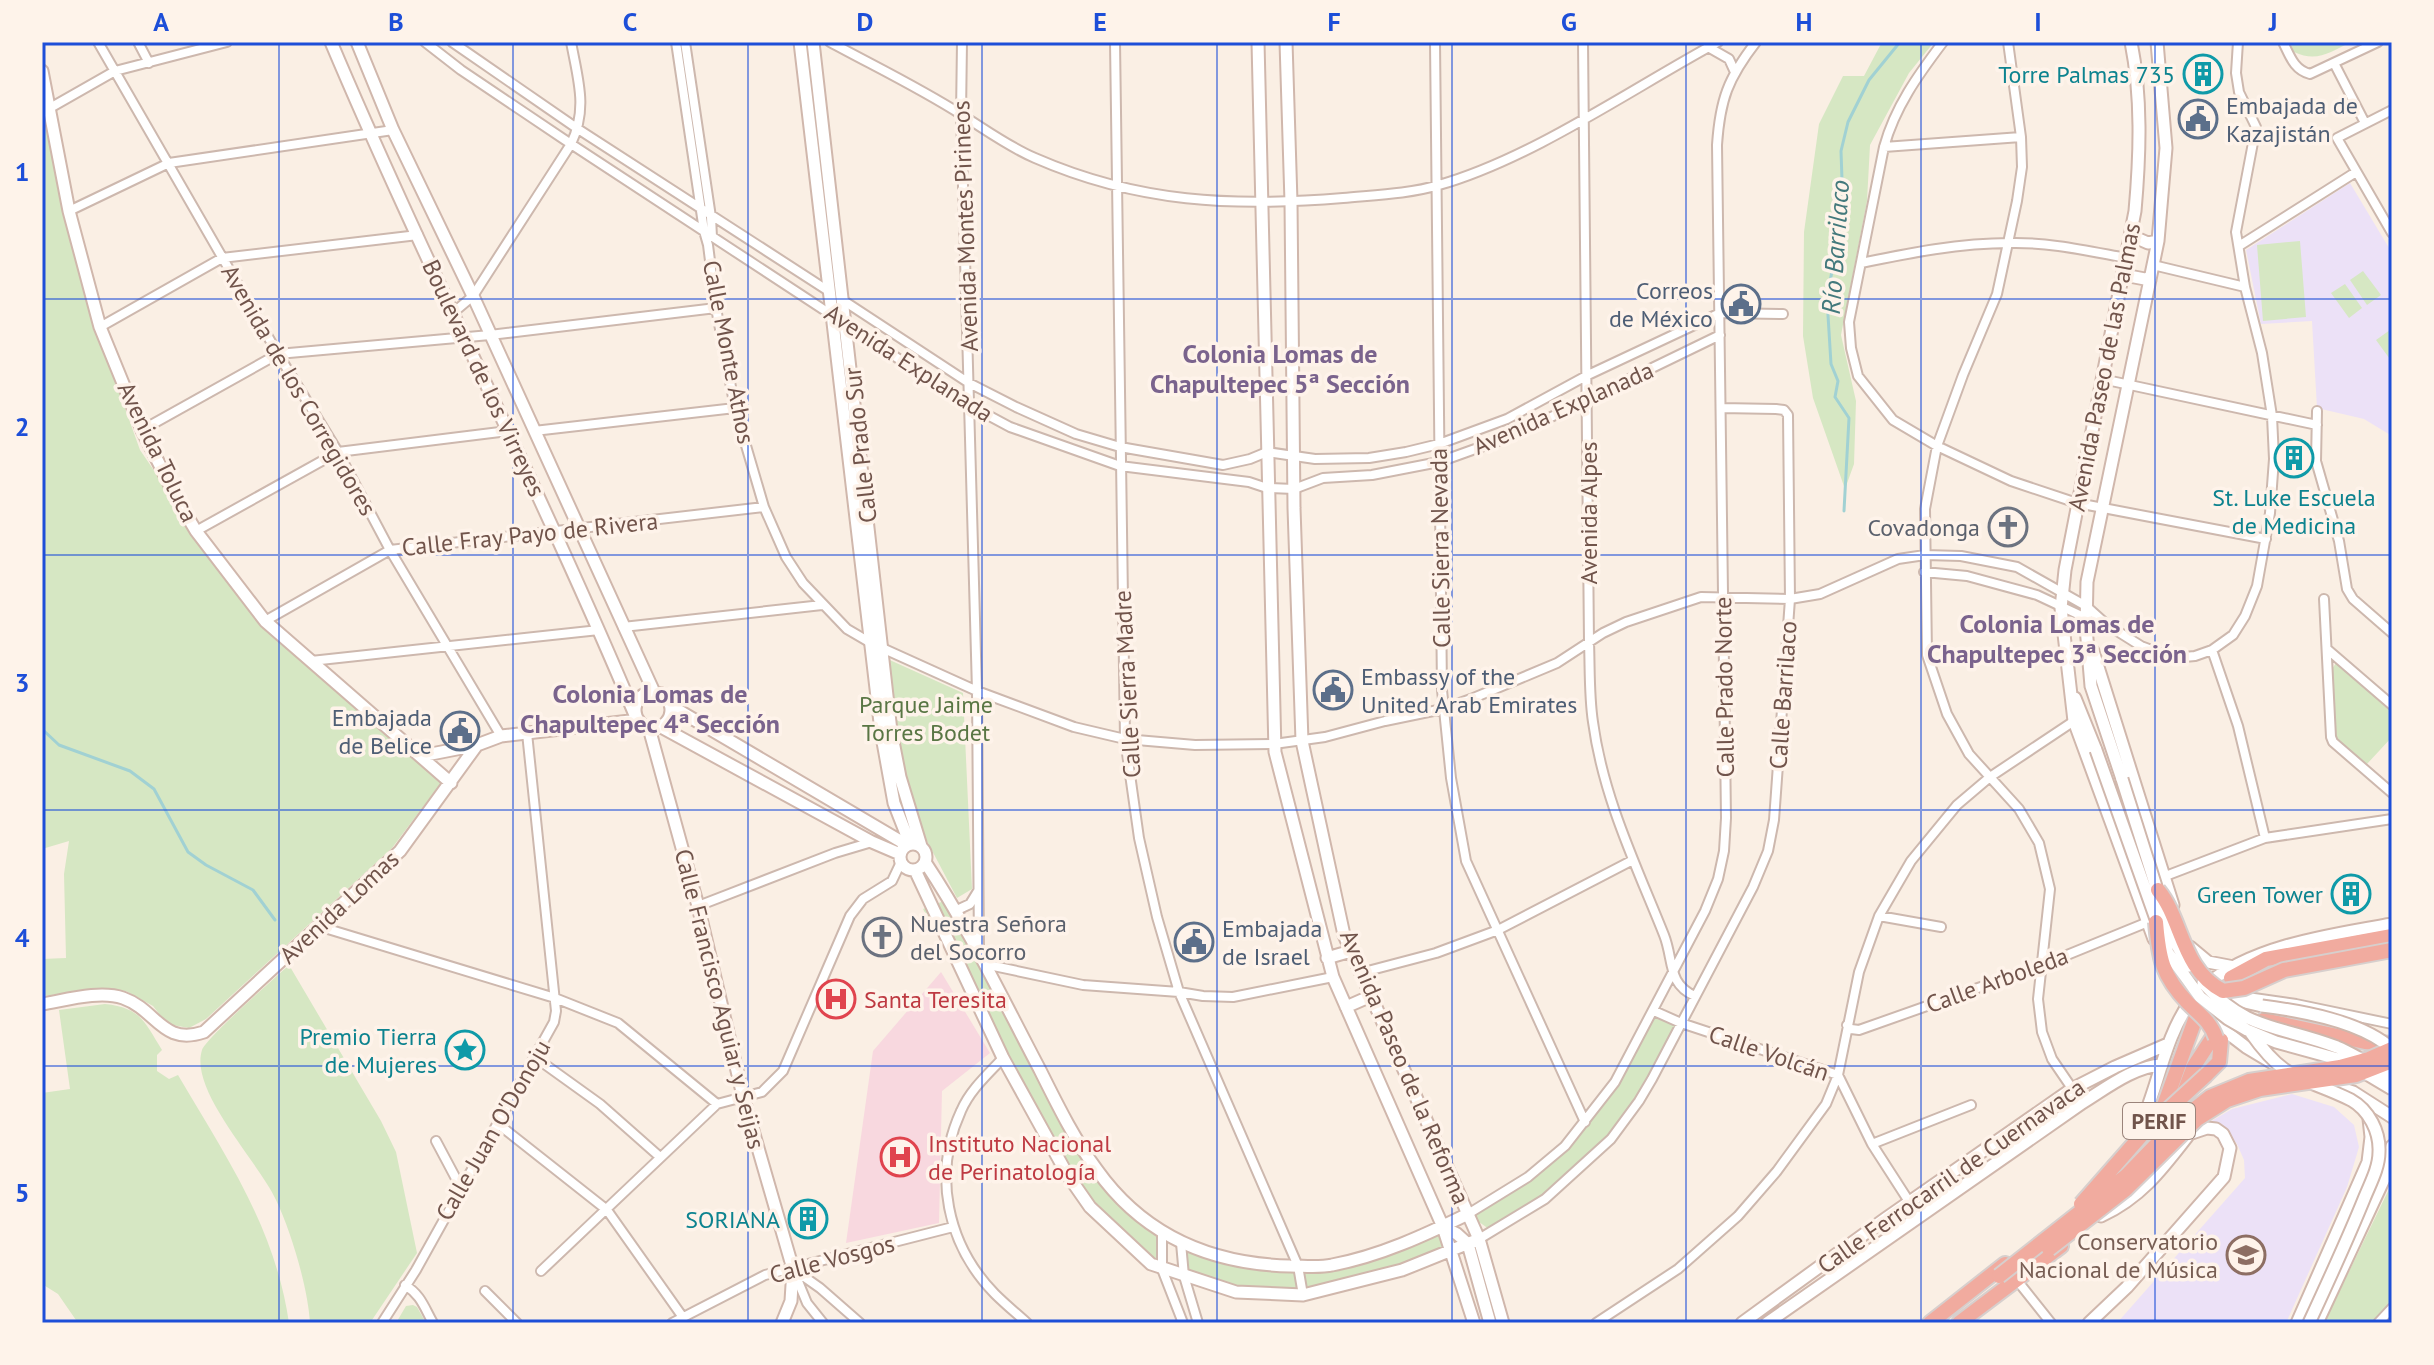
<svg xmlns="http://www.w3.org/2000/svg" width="2434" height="1365" font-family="'PT Sans',sans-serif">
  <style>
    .education { fill: #ece1f7 }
    .medical { fill: #f8d8df }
    .green { fill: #d6e7c3 }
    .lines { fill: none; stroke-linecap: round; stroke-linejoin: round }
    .stream { stroke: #a1d1d3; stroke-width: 3 }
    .street-casing { stroke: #cdb8ae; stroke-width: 12 }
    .secondary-casing { stroke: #d0b7ac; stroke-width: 15 }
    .highway-casing { stroke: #d7cfcd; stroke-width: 18 }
    .street { stroke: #fff; stroke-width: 8 }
    .secondary { stroke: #fff; stroke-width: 11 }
    .highway { stroke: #f1ab9f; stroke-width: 14 }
    .secondary-bridge-casing { stroke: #d0b7ac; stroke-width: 15; stroke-linecap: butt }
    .highway-bridge-casing { stroke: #d7cfcd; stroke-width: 18; stroke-linecap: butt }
    .secondary-bridge { stroke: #fff; stroke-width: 11 }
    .highway-bridge { stroke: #f1ab9f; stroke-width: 14 }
    .grid { fill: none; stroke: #1d4ed8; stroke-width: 2; stroke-opacity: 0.55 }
    .labels { text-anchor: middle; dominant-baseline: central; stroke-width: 7; stroke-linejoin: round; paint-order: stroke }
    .shield { fill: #fef3ea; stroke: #9b847b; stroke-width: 2 }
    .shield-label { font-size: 22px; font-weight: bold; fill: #71544b }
    .culture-label { font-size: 24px; fill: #0d838f; stroke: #fef3ea; text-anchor: end }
    .service-label { font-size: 24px; fill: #4e5e75; stroke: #fef3ea; text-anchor: start }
    .street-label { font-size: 24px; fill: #71544b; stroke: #fef3ea }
    .worship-label { font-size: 24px; fill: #5b616d; stroke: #fef3ea; text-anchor: end }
    .park-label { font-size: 24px; fill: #597644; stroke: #fef3ea }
    .health-label { font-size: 24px; fill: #be3a42; stroke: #fef3ea; text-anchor: start }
    .education-label { font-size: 24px; fill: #785e54; stroke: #fef3ea; text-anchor: end }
    .water-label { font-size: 26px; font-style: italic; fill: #43797c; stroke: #fef3ea }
    .neighbourhood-label { font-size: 26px; font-weight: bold; fill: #7a638d; stroke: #fef3ea }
    .neatline { fill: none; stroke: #1d4ed8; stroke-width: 3 }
    .grid-label { font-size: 26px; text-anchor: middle; font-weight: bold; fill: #1d4ed8 }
  </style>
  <rect width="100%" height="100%" fill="#faefe4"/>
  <path class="education" d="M2350,183l42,70v183l-28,-17 -47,-11 -5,-87 -51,3 -15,-74z
    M2292,1094l42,13 20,18 5,22 -12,40 -61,136h-169l128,-145 -1,-18 -7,-16 -6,-8 -23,-13 24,-14z"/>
  <path class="medical" d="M941,972l49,81 -48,38 -3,132 -93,20 27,-192z"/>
  <path class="green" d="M1882,42h52l-25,31 -39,72 -3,56 -26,134 15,66 -2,63 -9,25 -32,-91 -10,-62 1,-104 15,-108 24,-48h21z
    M2290,42h61c-21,10 -34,21 -57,10z
    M42,97l55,233 43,120 116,170 185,163 -49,65 -186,171 -17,9 -22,-4 -14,-18 -27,-15 -31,-1 -53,6v-37l24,-1 -2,-84 5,-33 -27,8z
    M2300,241l6,76 -43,4 -6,-76z
    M2363,271l18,24 -14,10 -17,-25z
    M2345,284l17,24 -13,10 -18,-25z
    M2390,330l2,3v29l-16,-22z
    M883,657l80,36 9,196 -15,9 -30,-57 -27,-64z
    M2336,663l56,48v26l-25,27 -31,-26 -4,-69z
    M944,901l155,271 66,59 -6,31 -28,-17 -50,-50 -158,-286z
    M289,965l92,156 15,31 21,101 -47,70h-60c-2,-35 -19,-92 -34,-123 -18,-39 -87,-109 -74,-150 5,-13 72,-71 87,-85z
    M105,1004c36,4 39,17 57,46l-5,5v16l12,8 9,-4c48,82 97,152 111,248h-211l-20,-29 -16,-10v-191l28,-4 -11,-79z
    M1654,1011l27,12 -8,18 -62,98 -66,60 -52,33 -25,-18 97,-68 50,-64z
    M2392,1183v124l-14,16h-54z
    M1443,1227l8,24 -149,41 -61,-4 -59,-15 3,-26 56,16 83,4z
    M413,1305l4,2 9,16h-30l10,-17z"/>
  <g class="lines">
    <path class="stream" d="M1844,511l5,-93 -14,-21 3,-16 -7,-17 -4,-65 16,-90 -2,-58 7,-29 21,-42 31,-38
      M42,729l17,16 71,26 24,18 34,63 18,13 47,25 22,30"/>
    <defs>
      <path id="street" d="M98,42l180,312 60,98 52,98 111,186
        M138,42l11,21
        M425,42l36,28 110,74 398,261 41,22 110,39 129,16 18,6 27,1 29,-11 49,-3 67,-13 75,-27 206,-100
        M452,42l126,87 252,163
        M676,42l28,189 4,14 8,63 19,100 29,99 22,50 17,26 44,46 24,14 106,48 97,36 51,12 70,6 79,-1 51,-7 60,-16 58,-12 28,-10 86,-36 46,-30 23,-11 75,-25 89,2 30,-5 78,-35 27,-4 36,1 56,11 69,39 20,18 35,22 32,12 22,-2 17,-6 21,-15 12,-19 12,-30 13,-73 4,-54 -2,-43 -10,-63 -17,-66 -9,-55 20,-105 -17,-35 -3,-19 2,-31
        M685,42l26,175 1,20
        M830,42c44,24 90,46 132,73 24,15 47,32 73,43 103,45 198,49 308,40 31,-3 66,-4 96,-13 94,-27 192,-96 279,-143
        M962,42l-1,72 16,577 2,259
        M1115,42l10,697 14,99 18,79 22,75 119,274 5,29
        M1435,42l7,648 9,88 15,83 119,261
        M1583,42l6,600c1,26 0,54 4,80 10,75 43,143 71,213 10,25 3,49 31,61
        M1943,42c-25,33 -48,65 -59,105l-35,175 2,26 7,28 35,44 44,26 74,35 66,22 189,36
        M2008,42l13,95 1,30 -5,34 -20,93 -34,81 -26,71 -12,63 2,146 20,59 22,40 50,55 20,34 11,46 -12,110 4,33 10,27 30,44
        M2283,42c7,14 11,28 27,32l68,-32
        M1708,47l21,12 5,11
        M2334,63l31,60
        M50,108l65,-37 112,-29
        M2392,110l-55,28 55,95
        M1884,147l137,-10
        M69,211l100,-48 224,-33
        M2239,246l117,-74
        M1861,263c49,-10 98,-20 149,-20 39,-1 78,8 117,15
        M2153,265l92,22
        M841,299l128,84 47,24 60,27 44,13 103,18 27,-6 17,-7 48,7 54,-1 37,-6 33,-8 68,-25 81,-44 132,-62 63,1
        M454,312l19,-16 98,-152c17,-36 7,-64 0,-102
        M100,327l122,-69 196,-23
        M2102,379l215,46
        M2317,411l-1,50 23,80 8,48 6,10 39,34
        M142,430l136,-76 212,-19 226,-27
        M534,431l201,-23
        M196,531l142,-79 170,-21
        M1924,572l43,4 70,19 49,23
        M2324,599l7,138 2,5 59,51
        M265,621l125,-71 374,-43
        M623,627l199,-22
        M2327,649l65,56
        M2212,650l26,76 27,112
        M311,661l288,-31
        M2163,877l102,-39 127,-19
        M698,906l137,-53 37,-11
        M957,910l13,-6 8,-13
        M1879,916l62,11
        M318,926l237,72 63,25 99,81
        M984,964l99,21 96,7 24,4 30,1 100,-20
        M1360,973l76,-20 62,-23 133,-69
        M2240,996l56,8 96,20
        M1654,1011l27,12 157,52 34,69 38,59
        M1847,1025l4,4 8,1 181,-64 108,-44
        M536,1058l64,46 60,53
        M1003,1058c-15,16 -33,32 -42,53 -29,63 -14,134 34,183 10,10 21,19 32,29
        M498,1124l109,86 75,106 1,7
        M436,1141l25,47
        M1872,1144l99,-39
        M1468,1214l60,-37 37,-31 50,-64 90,-171 13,-32 6,-28 2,-33 -9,-673c3,-45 11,-67 39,-103
        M1162,1234v35l21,54
        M1479,1239l66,-40 66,-60 28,-38 13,-22 101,-192 15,-36 6,-31 16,-221 -2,-184 -4,-5 -8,-1 -55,-1
        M1181,1243l3,33 14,47
        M793,1269l27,19 40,35
        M541,1271l176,-167 45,-12 21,-21 67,-155 13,-17 29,-18 9,-19
        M795,1274l12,29 16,20
        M2016,1279l35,44
        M405,1285c16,10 19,22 28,38
        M485,1291l32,32
        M382,1323l34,-53 138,-248 2,-11 -29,-278
        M672,1323l93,-48 188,-48
        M1596,1323l82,-54 60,-53 39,-45 49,-67 12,-29 21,-103 20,-56 32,-55 46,-56 33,-28 84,-56
        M2378,1323l14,-15"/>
      <path id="secondary" d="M331,42c96,227 209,446 304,673
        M357,42l36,88 80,166 181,396
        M800,42l81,689 13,72 16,41
        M813,42l78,689 9,46 21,69
        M1258,42l17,710 58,225 110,250 31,96
        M1286,42l5,160 3,306 8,233 42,194 135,304 24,84
        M2131,42c11,55 9,113 4,169l-70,359 -4,38 13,113 80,218
        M42,71l27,140 31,116 42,103 35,69 19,32 69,90 186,162
        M2132,236l16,7 10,-2
        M2124,275l26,5
        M2093,651l80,254
        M635 710a18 18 0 1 1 36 0a18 18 0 1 1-36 0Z
        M2075,698l21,52
        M671,706l236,139
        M661,727l211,115 28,12
        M649,728l49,178 45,190 50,173 -2,32 -9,22
        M421,756l56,-11 24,-9 137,-16
        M2122,779l-31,-93 -5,-59 1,-45 71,-341 8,-93 -9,-106
        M900 857a13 13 0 1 1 26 0a13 13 0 1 1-26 0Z
        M925,862c44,66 78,138 115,208 17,34 34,69 57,100 47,66 113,94 193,96 14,0 29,2 42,-1 48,-9 93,-30 136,-51
        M915,870l88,188 64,116 23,33 61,57 85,28 67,3 99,-25 77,-31
        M2190,947l18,15 26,5
        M1327,958l24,-7
        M2168,964l26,33 24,22
        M2204,987c45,-41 130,-53 188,-63
        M2218,990l18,10 26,6
        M42,1004c24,-4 58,-14 81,-6 34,12 39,48 81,34l196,-181 77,-106
        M1346,1007l25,-11
        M2208,1018l38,29 30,18
        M2322,1082l31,10 39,25
        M2135,1138c23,-45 27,-98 57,-139
        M2101,1216c41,-19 62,-48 89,-83
        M1443,1227l14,7 11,10 22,79
        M1742,1323l143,-104 187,-130 43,-22 53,-23
        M1767,1323l315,-220c23,-14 52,-37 80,-38
        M2089,1323l38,-36 97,-110 6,-29 -7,-14 -7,-5 -9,-1 -18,6
        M2297,1323l71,-161 3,-25 -2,-18
        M2317,1323l68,-146 7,-31"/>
      <path id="highway" d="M2231,978l35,-19 126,-23
        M2264,1020l101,22 27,2
        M2206,1075l13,-13 2,-22
        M2170,1130l24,-64 19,-29
        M2133,1160l24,-35 39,-108
        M1930,1323l75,-59
        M1959,1323l102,-77"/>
    </defs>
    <use href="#street" class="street-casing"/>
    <use href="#secondary" class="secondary-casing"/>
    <use href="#highway" class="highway-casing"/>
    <use href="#street" class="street"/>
    <use href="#secondary" class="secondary"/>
    <use href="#highway" class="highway"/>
    <defs>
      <path id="secondary-bridge" d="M2096,750l72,203 32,44 28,22 19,11 29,12 69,19 47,28
        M2122,779l50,158 17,29
        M2203,983c45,49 77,42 134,64 19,8 37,20 55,31
        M2262,1006c40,5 99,15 130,43
        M2251,1033c35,50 51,43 100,67 18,10 29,32 28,52 0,16 -9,32 -15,47 -17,42 -36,83 -55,124"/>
      <path id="highway-bridge" d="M2158,890c25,30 23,79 65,101l21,-3 40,-18 108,-20
        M2156,922c3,36 6,54 32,81 12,12 23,19 28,35
        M2081,1204l66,-75 59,-54
        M2049,1249l76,-59 72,-71 30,-19 33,-11 96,-14 36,-14
        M1999,1276l127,-100 52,-54 32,-25 39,-16 91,-14 29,-8 23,-10"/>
    </defs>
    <use href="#secondary-bridge" class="secondary-bridge-casing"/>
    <use href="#highway-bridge" class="highway-bridge-casing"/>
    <use href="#secondary-bridge" class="secondary-bridge"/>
    <use href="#highway-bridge" class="highway-bridge"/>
  </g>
  <path class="grid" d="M279,42v1281M513,42v1281M748,42v1281M982,42v1281M1217,42v1281M1452,42v1281M1686,42v1281M1921,42v1281M2155,42v1281M42,299h2350M42,555h2350M42,810h2350M42,1066h2350"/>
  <defs>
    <symbol id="building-ring" viewBox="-11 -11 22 22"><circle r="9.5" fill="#fef3ea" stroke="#0f9aa8" stroke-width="1.5"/><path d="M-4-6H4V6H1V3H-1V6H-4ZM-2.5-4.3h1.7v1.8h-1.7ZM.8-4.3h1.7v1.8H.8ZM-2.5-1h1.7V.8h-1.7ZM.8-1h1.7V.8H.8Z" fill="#0f9aa8"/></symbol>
    <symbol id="civic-ring" viewBox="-11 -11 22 22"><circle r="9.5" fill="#fef3ea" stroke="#5c6f8a" stroke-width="1.5"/><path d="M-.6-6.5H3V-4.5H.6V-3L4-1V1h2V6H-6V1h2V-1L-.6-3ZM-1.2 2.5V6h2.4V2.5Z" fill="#5c6f8a"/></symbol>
    <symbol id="church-ring" viewBox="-11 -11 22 22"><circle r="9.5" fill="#fef3ea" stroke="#6b7280" stroke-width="1.5"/><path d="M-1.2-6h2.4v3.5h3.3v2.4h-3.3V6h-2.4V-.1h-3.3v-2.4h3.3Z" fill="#6b7280"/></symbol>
    <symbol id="hospital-ring" viewBox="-11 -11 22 22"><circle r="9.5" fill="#fef3ea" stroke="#e0444e" stroke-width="1.5"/><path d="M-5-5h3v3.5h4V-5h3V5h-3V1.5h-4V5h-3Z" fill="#e0444e"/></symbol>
    <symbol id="sight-ring" viewBox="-11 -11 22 22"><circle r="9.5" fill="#fef3ea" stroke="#0f9aa8" stroke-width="1.5"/><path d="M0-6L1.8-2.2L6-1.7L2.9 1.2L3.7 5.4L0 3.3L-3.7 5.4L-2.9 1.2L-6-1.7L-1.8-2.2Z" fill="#0f9aa8"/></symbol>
    <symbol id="university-ring" viewBox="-11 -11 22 22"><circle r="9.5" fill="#fef3ea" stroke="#8d6e63" stroke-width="1.5"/><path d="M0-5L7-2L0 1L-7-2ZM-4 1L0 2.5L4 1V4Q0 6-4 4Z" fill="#8d6e63"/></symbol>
  </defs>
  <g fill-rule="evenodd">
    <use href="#building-ring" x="2181" y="52" width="44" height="44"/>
    <use href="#civic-ring" x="2176" y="97" width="44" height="44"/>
    <use href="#civic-ring" x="1719" y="282" width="44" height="44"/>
    <use href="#building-ring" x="2272" y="436" width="44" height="44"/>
    <use href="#church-ring" x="1986" y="505" width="44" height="44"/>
    <use href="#civic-ring" x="1311" y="668" width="44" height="44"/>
    <use href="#civic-ring" x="438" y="709" width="44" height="44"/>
    <use href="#building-ring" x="2329" y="872" width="44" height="44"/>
    <use href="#church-ring" x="860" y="915" width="44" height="44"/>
    <use href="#civic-ring" x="1172" y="920" width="44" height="44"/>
    <use href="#hospital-ring" x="814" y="977" width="44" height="44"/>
    <use href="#sight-ring" x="443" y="1028" width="44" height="44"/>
    <use href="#hospital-ring" x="878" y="1135" width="44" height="44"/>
    <use href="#building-ring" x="786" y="1197" width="44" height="44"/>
    <use href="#university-ring" x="2224" y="1233" width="44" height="44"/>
  </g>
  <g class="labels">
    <rect class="shield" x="2123" y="1103" width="72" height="36" rx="6"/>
    <g class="shield-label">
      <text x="2159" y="1121">PERIF</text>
    </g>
    <g class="culture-label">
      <text x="2175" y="74">Torre Palmas 735</text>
      <text x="2294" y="497" text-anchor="middle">St. Luke Escuela<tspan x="2294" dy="28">de Medicina</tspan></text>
      <text x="2323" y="894">Green Tower</text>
      <text x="437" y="1036">Premio Tierra<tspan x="437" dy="28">de Mujeres</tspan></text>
      <text x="780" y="1219">SORIANA</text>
    </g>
    <g class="service-label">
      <text x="2226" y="105">Embajada de<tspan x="2226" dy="28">Kazajistán</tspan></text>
      <text x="1713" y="290" text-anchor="end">Correos<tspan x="1713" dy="28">de México</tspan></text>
      <text x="1361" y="676">Embassy of the<tspan x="1361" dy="28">United Arab Emirates</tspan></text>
      <text x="432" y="717" text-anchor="end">Embajada<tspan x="432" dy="28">de Belice</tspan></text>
      <text x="1222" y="928">Embajada<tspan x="1222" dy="28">de Israel</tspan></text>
    </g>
    <g class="street-label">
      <text transform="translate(965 226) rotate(-92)">Avenida Montes Pirineos</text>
      <text transform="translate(729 352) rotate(79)">Calle Monte Athos</text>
      <text transform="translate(909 363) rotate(33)">Avenida Explanada</text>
      <text transform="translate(2104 367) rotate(-79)">Avenida Paseo de las Palmas</text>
      <text transform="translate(484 378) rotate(65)">Boulevard de los Virreyes</text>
      <text transform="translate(299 390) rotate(60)">Avenida de los Corregidores</text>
      <text transform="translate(1563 408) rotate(-24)">Avenida Explanada</text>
      <text transform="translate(860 445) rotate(-96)">Calle Prado Sur</text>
      <text transform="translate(158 452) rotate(64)">Avenida Toluca</text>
      <text transform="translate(1588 513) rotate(-90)">Avenida Alpes</text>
      <text transform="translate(530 534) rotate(-6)">Calle Fray Payo de Rivera</text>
      <text transform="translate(1440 548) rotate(-91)">Calle Sierra Nevada</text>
      <text transform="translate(1127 684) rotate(-93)">Calle Sierra Madre</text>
      <text transform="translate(1724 687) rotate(-91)">Calle Prado Norte</text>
      <text transform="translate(1783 695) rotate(-86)">Calle Barrilaco</text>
      <text transform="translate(339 907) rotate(-43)">Avenida Lomas</text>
      <text transform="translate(1997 980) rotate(-20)">Calle Arboleda</text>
      <text transform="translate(720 999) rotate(76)">Calle Francisco Aguiar y Seijas</text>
      <text transform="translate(1769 1053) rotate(19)">Calle Volcán</text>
      <text transform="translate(1405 1067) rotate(67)">Avenida Paseo de la Reforma</text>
      <text transform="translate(493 1130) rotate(-60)">Calle Juan O'Donoju</text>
      <text transform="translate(1951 1176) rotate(-35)">Calle Ferrocarril de Cuernavaca</text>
      <text transform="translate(832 1259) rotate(-15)">Calle Vosgos</text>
    </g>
    <g class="worship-label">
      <text x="1980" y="527">Covadonga</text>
      <text x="910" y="923" text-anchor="start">Nuestra Señora<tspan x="910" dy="28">del Socorro</tspan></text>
    </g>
    <g class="park-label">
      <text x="926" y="704">Parque Jaime<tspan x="926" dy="28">Torres Bodet</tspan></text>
    </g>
    <g class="health-label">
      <text x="864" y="999">Santa Teresita</text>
      <text x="928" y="1143">Instituto Nacional<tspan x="928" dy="28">de Perinatología</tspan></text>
    </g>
    <g class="education-label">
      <text x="2218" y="1241">Conservatorio<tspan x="2218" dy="28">Nacional de Música</tspan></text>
    </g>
    <g class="water-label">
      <text transform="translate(1835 247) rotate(-86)">Río Barrilaco</text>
    </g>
    <g class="neighbourhood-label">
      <text x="1280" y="353">Colonia Lomas de<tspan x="1280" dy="30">Chapultepec 5ª Sección</tspan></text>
      <text x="2057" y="623">Colonia Lomas de<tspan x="2057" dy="30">Chapultepec 3ª Sección</tspan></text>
      <text x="650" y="693">Colonia Lomas de<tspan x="650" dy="30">Chapultepec 4ª Sección</tspan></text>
    </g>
  </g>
  <rect width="2434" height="1365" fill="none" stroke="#fef3ea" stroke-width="88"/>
  <rect x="44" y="44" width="2346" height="1277" class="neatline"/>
  <g class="grid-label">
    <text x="161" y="31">A</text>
    <text x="396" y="31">B</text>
    <text x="630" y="31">C</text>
    <text x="865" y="31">D</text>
    <text x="1100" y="31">E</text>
    <text x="1334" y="31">F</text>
    <text x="1569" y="31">G</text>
    <text x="1804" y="31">H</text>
    <text x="2038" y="31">I</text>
    <text x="2273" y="31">J</text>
    <text x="22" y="181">1</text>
    <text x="22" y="436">2</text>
    <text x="22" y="692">3</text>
    <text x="22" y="947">4</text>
    <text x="22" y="1202">5</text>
  </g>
</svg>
